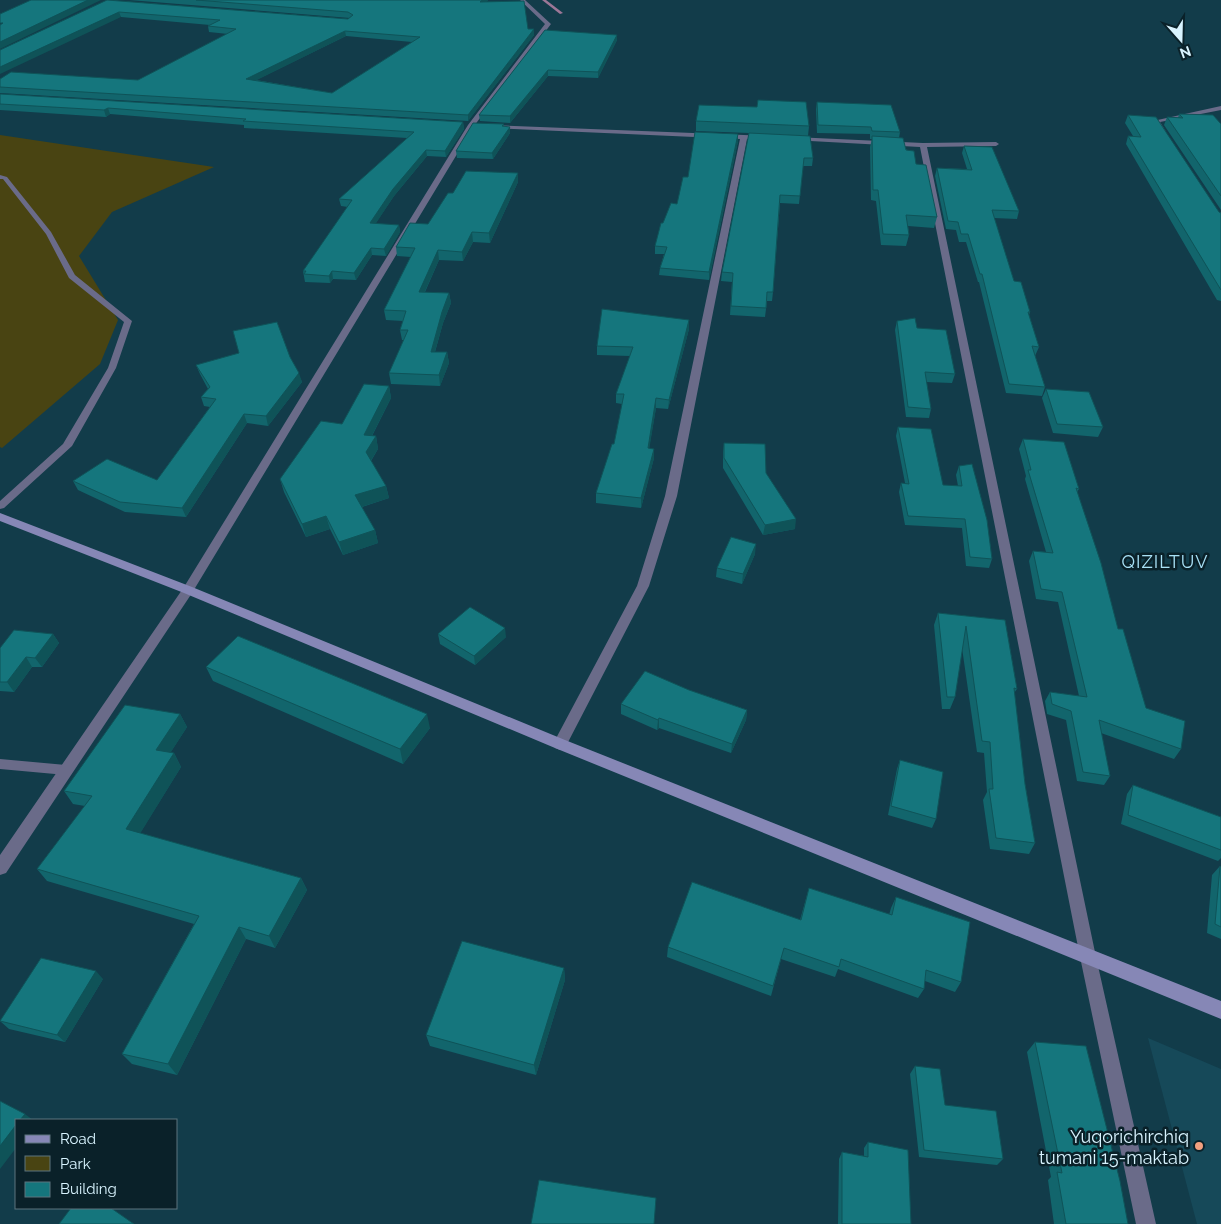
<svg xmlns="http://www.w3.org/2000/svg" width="1221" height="1224" font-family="Raleway,sans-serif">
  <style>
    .built { fill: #164959 }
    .green { fill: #494412 }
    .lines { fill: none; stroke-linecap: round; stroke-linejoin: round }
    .stream { fill: #9c7797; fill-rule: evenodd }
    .lane { fill: #6a6b89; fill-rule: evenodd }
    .street { fill: #6a6b89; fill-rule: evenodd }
    .secondary { fill: #8687b6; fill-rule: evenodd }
    .wall { fill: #12656c; fill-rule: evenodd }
    .shaded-wall { fill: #0f5358 }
    .building { fill: #15767d; stroke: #0f5358; fill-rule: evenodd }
    .poi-dot { fill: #f2a07f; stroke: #0a2129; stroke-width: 2 }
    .labels { text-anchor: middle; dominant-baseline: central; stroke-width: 5; stroke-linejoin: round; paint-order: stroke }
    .quarter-label { font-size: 18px; letter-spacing: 1px; fill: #a8e1f6; stroke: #0a2129 }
    .near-poi-label { font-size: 18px; fill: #d8f3fe; stroke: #0a2129; text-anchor: end }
  </style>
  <rect width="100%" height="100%" fill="#123c4a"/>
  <path class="built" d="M1148,1038l73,31v155h-24z"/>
  <path class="green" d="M0,135l214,32 -102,45 -33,44 39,64 -18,44 -98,84 -2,-1z"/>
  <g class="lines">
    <path class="stream" d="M542,0h4l17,13 -3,1z"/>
    <path class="lane" d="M0,175l7,2 44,55 24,43 57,46 -16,47 -44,78 -68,62 -4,1v-8l63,-57 45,-76 16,-46 -55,-44 -23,-44 -43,-55h-3z
      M0,759l66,6 5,1 2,4 -2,4 -5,1 -66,-6z"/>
    <path class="street" d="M520,0h5l26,24 -77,102 -282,467 -186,280 -6,2v-20l184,-268 284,-462 77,-101z
      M1221,106v4l-61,12 6,10 -3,2 -10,-13z
      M492,125l252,10 20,1 3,2 -3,2 -17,-1 -70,357 -28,90 -84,162 -5,2 -5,-2 -2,-4 84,-158 28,-90 75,-357 -246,-11 -2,-1z
      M794,137l129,6 73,-1 3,2 -3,2 -69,1 169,810 60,267h-20l-56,-267 -160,-810 -128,-7 -1,-1z"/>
    <path class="secondary" d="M0,513l192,74 373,153 656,261v18l-666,-271 -371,-155 -184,-72z"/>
  </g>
  <path class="wall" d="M107,0l241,19 2,-1 -221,-18h359l-2,2 42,27 6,6 -66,86 -468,-28v-14l138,1 90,-46 -19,-2 -1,-6 2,-1 -89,-8zM346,36l66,6 -80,51 -76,-13z
    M545,30l72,10 -19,38 -50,-2 -38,47 -30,-2 -1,-6z
    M0,94l463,28 1,7 -18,28 -19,-1 -33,40 -19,28 24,1 1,7 -14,24 -14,-1 -16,25 -23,-1 -3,4 -25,-1 -2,-11 45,-64 -7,-1 -2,-7 68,-61 -163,-10v-3l-134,-11 -4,3 -106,-7z
    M758,100l51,26 -1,10 5,22 -1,8h-9l-4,38 -19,-1 -7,89 -1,9h-5l-2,16 -35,-2 2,-33 -11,-1 1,-9 27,-139 -53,-2v-10l61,-14z
    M817,102l83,30 -1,6 17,26 21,53 -3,11 -26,-2 1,9 -3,11 -25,-1 -5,-44 -5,-1 -1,-53 2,-8h-2v-5l-53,-1 -1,-24z
    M1179,114l42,10v86l-57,-85 3,-8 11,1z
    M1128,115l91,97 2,1v88l-4,-1 -91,-156 2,-8h5l-8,-13z
    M504,124v2l6,7 -17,26 -36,-1 -1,-7z
    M738,141l-29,139 -50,-5 1,-7 4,-14h-9v-8l8,-23 14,-19 11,-27z
    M964,146l55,65 -2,8 -23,-1 20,63 16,31 -1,3 10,32 -4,9 10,31 -3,9 -36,-3 -27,-111h-1l-12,-40h-7l-3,-12 -10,-1 -11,-53 2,-8 30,1 -5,-16z
    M518,173v9l-28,61 -17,-1 -10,19 -24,-1 -14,32 24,1 2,10 -8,20 -8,29h12l2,11 -9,23 -49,-2 -2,-11 15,-33h-2l-2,-10 3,-9 -17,-1 -2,-10 27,-53 -14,-1 -1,-9 32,-23z
    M897,321l20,7 38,46 -3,9 -26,-1 5,27 -2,9 -23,-1 -11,-87z
    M689,329l-21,80 -12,-1 -7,40 5,10 -13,50 -45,-5v-10l18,-49 8,-40 -6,-1v-9l14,-38 -33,-1v-9z
    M290,357l12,25 -34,44 -21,-3 -61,94 -61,-5 -47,-22 -5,-9 84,-1 53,-73 -6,-1 -3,-9 7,-8 -8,-15 -4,-9z
    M389,386l2,12 -19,38h4l2,13 -7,12 15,25 3,12 -27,9 13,23 3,13 -35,12 -13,-26 -24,8 -22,-45 -4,-13 62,-55z
    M1046,389l57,38 -5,10 -45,-4 -11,-35z
    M898,427l45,58 15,1 -2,-11 3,-9 33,93 -3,9 -23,-2 -4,-38 -57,-3 -6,-33 2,-9h4l-9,-47z
    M1023,439l56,50 -2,3 41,137 28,79 35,41 -7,10 -73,-26 9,43 -6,9 -27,-4 -11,-61 -19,-6 -2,-13 5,-9 29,4 -21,-94 -22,-3 -7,-38 4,-10 13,1 -21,-73 1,-3 -7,-27z
    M724,443l42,30 29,56 -32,6 -40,-67v-16z
    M755,554l-13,30 -26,-7 1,-9z
    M938,613l67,7 12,69 -3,4 11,91 10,59 -6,11 -39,-5 -7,-49 4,-8 -3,-39 -7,-1 -15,-104 -7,49 -5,12h-8l-8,-84z
    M53,634l6,9 -17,24h-10l-18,25 -14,-1v-43z
    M438,634l68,3 -31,28 -35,-21z
    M206,667l224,61 -27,36 -190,-83z
    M689,690l58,20 -1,10 -15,33 -72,-25 -2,2 -36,-16v-10z
    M180,714l7,13 -17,26h4l7,14 -41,66 161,45 6,12 -32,58 -29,-9 -69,136 -45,-11 -10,-10 72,-130 -147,-43 -10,-12 48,-63 -12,-2 -9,-13z
    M900,760l36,59 -4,9 -44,-13 9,-46z
    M1133,785l88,32v41l-3,3 -97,-37 6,-30z
    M1220,866l1,1v72l-14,-6 5,-58z
    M809,888l80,27 2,-7 5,-11 65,85 -6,10 -30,-11 -1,8 -6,9 -80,-29 -3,8 -54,-18 -10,37 -104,-39 1,-10 132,-27z
    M564,968l1,12 -29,95 -106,-29 -4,-11z
    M103,979l-38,63 -56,-13 -9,-8z
    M1035,1042l93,182h-74l-6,-44 3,-3 -24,-125z
    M915,1066l30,39 58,54 -6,6 -78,-8 -9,-83z
    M868,1142l43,82h-73l1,-65 3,-7 22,4v-8z"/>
  <path class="shaded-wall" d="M88,0h13l-101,49v-7z
    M482,0h6l-8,8v-6z
    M119,12l2,5 -121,57v-7z
    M534,29v6l-66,86v-6z
    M345,31l1,5 -99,49 -1,-6z
    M617,35v5l-19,38v-6z
    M548,70v6l-38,47v-7z
    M108,108l2,6 -4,3 -2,-7z
    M463,122l1,7 -18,28 -1,-6z
    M510,127v6l-17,26 -1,-6z
    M738,134v7l-29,139v-8z
    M426,150l1,6 -33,40 -23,35 -1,-8 23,-34z
    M518,173v9l-28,61 -1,-10z
    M399,225l1,7 -14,24 -2,-7z
    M472,232l1,10 -10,19 -1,-9z
    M371,248l1,7 -16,25 -2,-7z
    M438,250l1,10 -19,42 -1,-10z
    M332,271l1,8 -3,4 -1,-7z
    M449,293l2,10 -8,20 -11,39 -1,-10 11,-40z
    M689,320v9l-21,80 1,-9z
    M447,352l2,11 -9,23 -1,-11z
    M299,373l3,9 -34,44 -2,-10z
    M389,386l2,12 -25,49 -2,-12z
    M656,398v10l-8,49v-9z
    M244,414l3,9 -61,94 -4,-9z
    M376,436l2,13 -10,16 -2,-13z
    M654,449v9l-13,50v-10z
    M386,486l3,12 -31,10 -3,-13z
    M326,516l4,13 -24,8 -4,-13z
    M796,519l-1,10 -32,6 2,-10z
    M375,530l3,13 -35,12 -4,-13z
    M756,544l-1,10 -13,30 1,-10z
    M505,628l1,9 -31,28 -1,-9z
    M53,634l6,9 -17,24 -7,-9z
    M26,657l6,10 -18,25 -7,-10z
    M747,710l-1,10 -15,33 1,-9z
    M180,714l7,13 -23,36 -8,-13z
    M427,714l3,14 -27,36 -3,-15z
    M659,718v10l-2,2 1,-10z
    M174,753l7,14 -46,75 -9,-13z
    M301,878l6,12 -32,58 -6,-12z
    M239,927l7,12 -69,136 -9,-11z
    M564,968l1,12 -29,95 -2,-10z
    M96,971l7,8 -38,63 -8,-7z
    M25,1114l8,6h-13z
    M16,1125v23l-16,21v-23z"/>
  <path class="building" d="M31,0h57l-88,42v-17l3,-2h-3v-9z
    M107,0l241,19 5,-4 -5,-3 -152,-12h286l-2,2 44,-1 4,28h6l-66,86 -468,-28v-8l11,-7 127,8 98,-51 -28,-3 12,-6 -101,-8 -119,55v-17zM345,31l75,6 -88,56 -86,-14z
    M545,30l72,5 -19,37 -50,-2 -38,46 -31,-1z
    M0,94l463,28 -18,29 -19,-1 -33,39 -23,34 29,2 -15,24 -13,-1 -17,25 -22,-2 -3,5 -25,-2 2,-3h-3l49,-71 -13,-1 75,-67 -171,-11 3,-2 -138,-11 -4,2 -104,-6z
    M758,100l48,2 3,24 -113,-5 3,-16 58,2z
    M817,102l74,3 9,27 -28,-1 -1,-4 -53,-2z
    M1179,114l34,1 8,9v72l-54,-79 16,1z
    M1128,115l28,2 63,95 2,1v77l-93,-154 13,1z
    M473,123l31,1 -2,2 8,1 -18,26 -36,-2z
    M695,132l43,2 -29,138 -49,-4 7,-21 -12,-1 6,-23h2l8,-20 6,1 6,-27h5z
    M749,133l61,3 3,22h-9l-4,38 -20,-1 -7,97h-6l-1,16 -35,-2 2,-33 -11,-1z
    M872,136l31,2 3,12 8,1 2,13 10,1 11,52 -31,-2 3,20 -26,-1 -5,-44h-5z
    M964,146l28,1 27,64 -27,-1 3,10 19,61 7,1 9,30h-2l11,35 -7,-1 13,41 -36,-3 -27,-110h-2l-12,-40h-7l-3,-12 -10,-1 -11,-53 35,2z
    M466,171l52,2 -29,60 -17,-1 -10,20 -24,-2 -19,42 30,1 -7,19 -11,40h16l-8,23 -50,-2 19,-43h-8l6,-19 -22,-1 31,-62 -19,-1 14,-24 18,1 20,-31h5z
    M602,309l87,11 -20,80 -13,-2 -8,50 6,1 -13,49 -45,-5 16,-49h2l10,-50h-8l17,-47 -36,-1z
    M915,318l2,10 29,2 9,44 -30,-2 6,37 -23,-2 -11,-86z
    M277,322l13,35 9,16 -33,43 -22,-2 -62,94 -62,-6 -47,-21 34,-22 50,21 59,-81 -15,-2 9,-10 -14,-22 43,-12 -6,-22z
    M364,384l25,2 -25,49 12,1 -10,16 20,34 -31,9 20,35 -36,12 -13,-26 -24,8 -22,-45 41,-58 21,3z
    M1046,389l43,3 14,35 -46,-3z
    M898,427l33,2 12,56 19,1 -3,-20 13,-2 15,56 5,39 -22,-2 -5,-38 -57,-3 -7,-33 8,1z
    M1023,439l41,3 15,47 -3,-1 25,75 17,66h5l23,79 39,13 -4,28 -82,-29 11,56 -27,-4 -12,-61 -19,-7 -2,-12 37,5 -25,-105 -21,-3 -8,-38 20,2 -25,-83h3z
    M724,443l41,1 1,29 30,46 -31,6 -41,-67z
    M731,537l25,7 -13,30 -26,-6z
    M470,607l35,21 -31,28 -36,-22z
    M938,613l67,7 12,69 -3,-1 11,96 10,59 -39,-5 -7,-49h4l-3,-47 -8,-1 -16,-115 -11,71h-8z
    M14,630l39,4 -18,24 -9,-1 -19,25h-7v-34z
    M238,636l189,78 -27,35 -194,-82z
    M645,671l44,19 58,20 -15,34 -73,-26 -1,2 -37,-16z
    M125,705l55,9 -24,36 18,3 -48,76 175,49 -32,58 -30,-9 -71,137 -46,-10 77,-138 -162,-47 55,-73 -28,-5z
    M900,760l43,12 -7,47 -45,-13z
    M1133,785l88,32v33l-93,-35z
    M1220,866l1,1v60l-6,-3z
    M692,882l109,38 8,-32 83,27 4,-18 74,25 -9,60 -35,-12 -2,19 -83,-30 -2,8 -55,-19 -11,38 -105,-39z
    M462,941l102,27 -30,97 -108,-30z
    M41,958l55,13 -39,64 -57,-14z
    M1035,1042l51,4 34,135 8,43h-62l-9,-52 5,1z
    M915,1066l25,3 5,36 51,6 7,48 -79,-9z
    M0,1101l25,13 -5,6h-4v5l-16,21z
    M868,1142l40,8 3,74h-69v-72l26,5z
    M539,1180l117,18 -2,26h-123z
    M71,1208h40l23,16h-75z"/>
  <circle class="poi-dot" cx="1199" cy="1146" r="5"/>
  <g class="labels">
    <g class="quarter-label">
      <text x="1165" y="561">QIZILTUV</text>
    </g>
    <g class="near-poi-label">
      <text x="1189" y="1136">Yuqorichirchiq<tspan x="1189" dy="21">tumani 15-maktab</tspan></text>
    </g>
  </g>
  <rect x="15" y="1119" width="162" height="90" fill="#0a2129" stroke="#5c757e"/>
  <rect x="25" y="1135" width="25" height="8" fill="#8687b6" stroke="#5c757e"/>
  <text x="60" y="1144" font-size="15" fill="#d8f3fe">Road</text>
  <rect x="25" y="1156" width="25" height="15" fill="#494412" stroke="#5c757e"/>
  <text x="60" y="1169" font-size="15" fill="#d8f3fe">Park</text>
  <rect x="25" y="1182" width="25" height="15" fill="#15767d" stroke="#5c757e"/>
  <text x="60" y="1194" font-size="15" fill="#d8f3fe">Building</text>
  <g transform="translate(1181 40) rotate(160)" stroke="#0a2129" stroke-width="4" paint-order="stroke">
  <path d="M0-4L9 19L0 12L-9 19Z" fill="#d8f3fe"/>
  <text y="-8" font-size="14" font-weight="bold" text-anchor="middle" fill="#d8f3fe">N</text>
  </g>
</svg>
